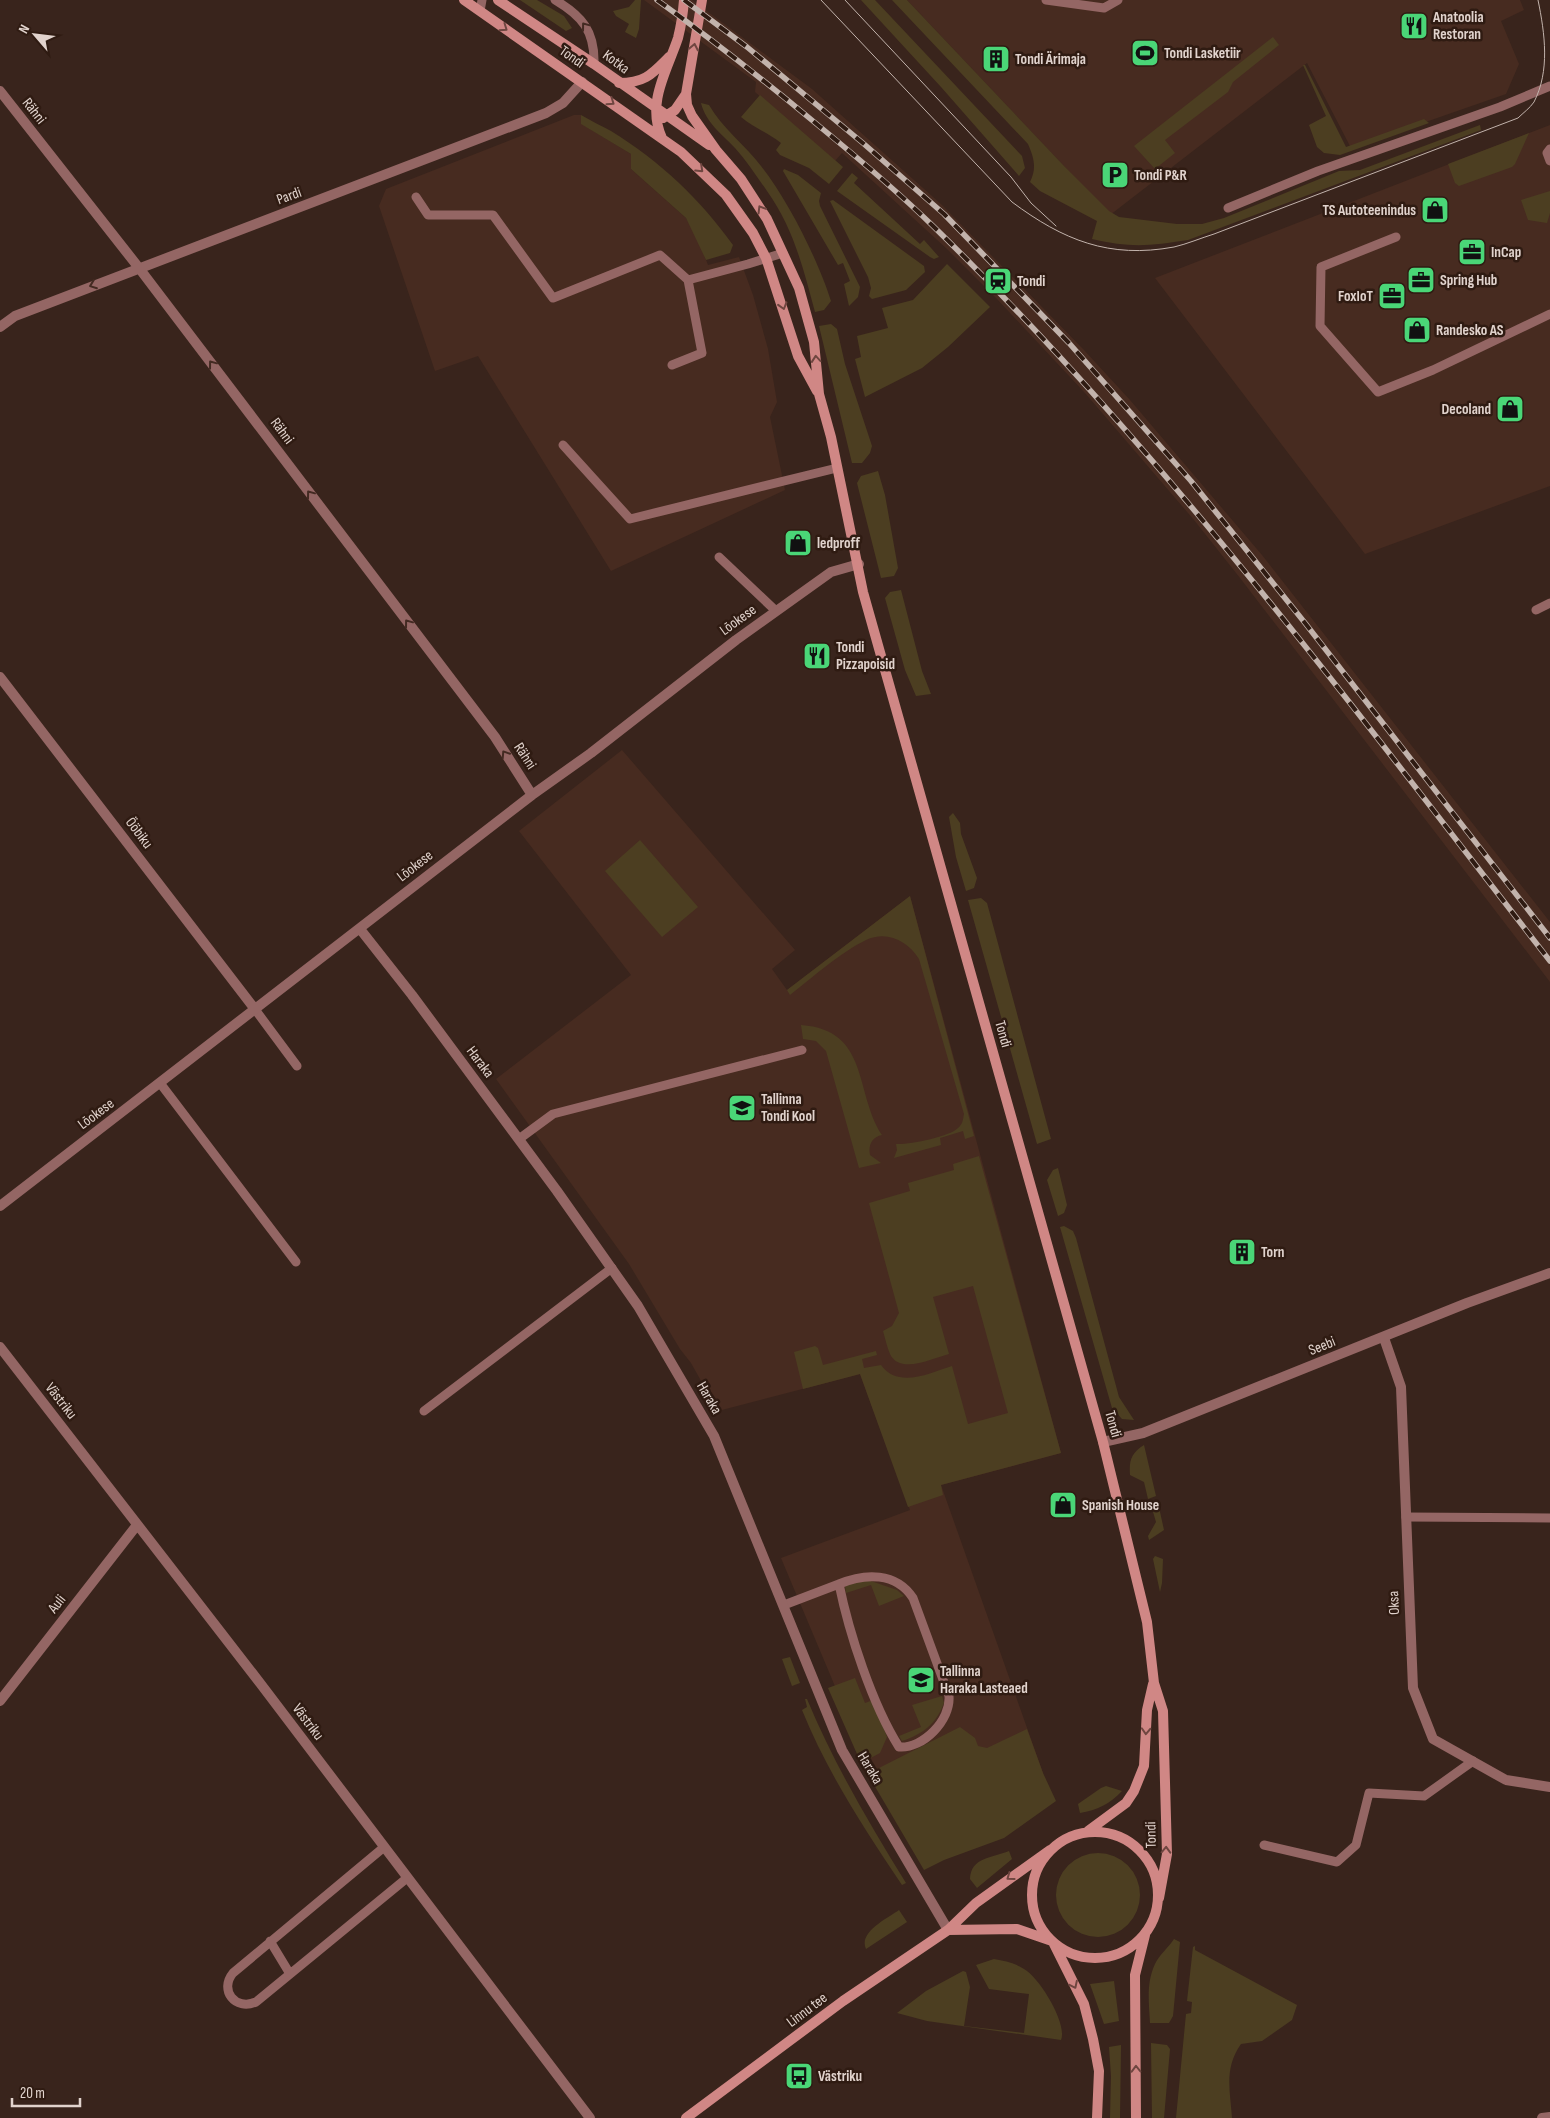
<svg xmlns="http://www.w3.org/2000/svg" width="1550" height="2118" font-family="'Sofia Sans Condensed',sans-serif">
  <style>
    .built { fill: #472b20 }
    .green { fill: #4c3e21 }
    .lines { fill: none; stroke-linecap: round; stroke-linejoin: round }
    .lane { stroke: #946664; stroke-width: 9 }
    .street { stroke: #946664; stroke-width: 10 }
    .secondary { stroke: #d08785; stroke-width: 10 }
    .tram { stroke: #c2b3ac; stroke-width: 1 }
    .rail-casing { stroke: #c2b3ac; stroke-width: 5.5 }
    .rail { stroke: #2f1b12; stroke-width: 4; stroke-dasharray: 11; stroke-linecap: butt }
    .oneway { stroke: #432a22 }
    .oneway2 { stroke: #6f4640 }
    .labels { text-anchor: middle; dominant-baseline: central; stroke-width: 5; stroke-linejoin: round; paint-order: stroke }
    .poi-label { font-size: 15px; font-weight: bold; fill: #e1d3cd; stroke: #2f1b12; text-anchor: start }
    .street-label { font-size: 15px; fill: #e1d3cd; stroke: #2f1b12 }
  </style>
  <rect width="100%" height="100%" fill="#39241c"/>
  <path class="built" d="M644,0h48l120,89 130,116 142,145 46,50 132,155 288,367v60l-310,-404 -46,-58 -109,-127 -88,-94 -50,-50 -105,-96 -7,8 -80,-69 1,-10z
    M907,0h613l4,10 -23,11 18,43 -13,30 -155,54 -44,-85 -197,152z
    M574,115h7l1,9 49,30v15l55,49 12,21 10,26 31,-8 14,38 15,54 9,53 -7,15 15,73 -174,81 -133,-215 -43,15 -56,-165 7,-17z
    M1550,125v361l-185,68 -210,-276z
    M622,750l173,200 -23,19 15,21 123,-94 151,557 -120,32 102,288 -114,87 -63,-110 -29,-59 -56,-133 129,-48 -50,-136 -142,37 -27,-48 -11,-14 -51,-85 -133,-185 135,-104 -112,-144z"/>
  <path class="green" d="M520,0h17l27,16 8,12 -6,3z
    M635,0h6l-2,29 -3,9 -11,-6 4,-8 -13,-8 -3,-5 16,-4z
    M861,0h14l147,156 3,12 -6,8 -78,-89z
    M892,0h15l158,167 44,44 10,6 58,7h25l22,-6 115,-47 21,-1 120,-45 1,5 -293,110c-38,6 -58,8 -96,-1l5,-18 -57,-30 -10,-9c7,-14 4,-24 -2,-38z
    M1273,37l6,8 -46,37 -5,10 -63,48 10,13 -20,16 -21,-23z
    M1303,65h2l41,82 78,-28 5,4 -89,32 -16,-2 -7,-6 -8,-22 17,-9z
    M760,95l83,72 -14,17 -20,-16 -29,-13 -4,-5 5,-7c-13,-10 -28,-16 -40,-26z
    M701,103l8,2c13,23 36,40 52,61 27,34 57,94 70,135l-7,9 -9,2c-12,-44 -21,-83 -48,-121 -10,-14 -20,-30 -32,-43 -14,-15 -29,-25 -34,-45z
    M581,115c10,6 21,11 30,16 49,30 89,68 122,114l-3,8 -24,7 -20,-42 -55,-49v-15l-50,-30z
    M1529,133l-14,31 -3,3 -53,19 -4,-3 -7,-19z
    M784,169l14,6 23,18 -2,8 1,5 40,81 -2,10 -9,9 -5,-22 6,-3 -7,-18 -5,2 -55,-94z
    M852,173l6,5 -4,5 66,61 4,-4 15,17 -5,2 -4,-2 -93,-66z
    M1550,191v22l-3,10 -19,-3 -7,-20z
    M833,200l91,66 1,6 -19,18 -34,9 -3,-3 2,-8 -3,-11 -38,-76z
    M947,264l43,43 -42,40 -26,21 -57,29 -10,-38 6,-2 -4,-21 31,-8 -6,-20 31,-8z
    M831,324l6,5 8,35 27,82 -2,7 -8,10h-10l-33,-137z
    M878,471l7,24 13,73 -4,8 -13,2 -24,-95 4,-7z
    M901,590l21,81 9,23 -15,2 -11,-26 -20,-72 5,-6z
    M953,813l7,10 1,11 16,44 -3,10 -8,3 -10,-34 -7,-40z
    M640,840l58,67 -36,30 -57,-66z
    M910,896l64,240 -9,3 -2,-8 -23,7 1,7 -47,13 3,-8 -1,-6c12,1 53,-7 62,-16 5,-4 5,-9 6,-14l-45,-155c-11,-18 -32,-29 -53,-19 -25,12 -53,37 -76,55l-3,-5z
    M981,898l6,5 64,236 -14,5 -69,-244z
    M801,1025c69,5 53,67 81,110 -10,2 -14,10 -12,20l11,8 -22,5 -33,-117 -10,-10 -13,-2z
    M979,1156l82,297 -120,32 2,10 -35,12 -48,-133 -57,15 -9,-37 21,-6 3,2 5,17 53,-14 1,4 -15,4 2,9 17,-3c17,24 49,8 71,1l16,58 40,-11 -35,-127 -40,11 16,57c-16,4 -49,21 -59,0 -3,-7 -5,-16 -7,-23l9,-5 7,-13 -30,-110 41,-12 -2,-8 46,-13 -1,-6z
    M1058,1168l9,37 -3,8 -6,3 -11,-36 6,-10z
    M1064,1226l9,5 3,7 43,159 15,23 -12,-1 -10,-11 -52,-181z
    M1144,1445l12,51 -8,3 -4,-17 -14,-7c-1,-14 1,-22 14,-30z
    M1158,1503l6,27 -15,10 -1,-4 8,-14 -5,-17z
    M1155,1556l8,3 -1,24 -2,9 -7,-33z
    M868,1580l29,10 7,6 -25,10 -8,-21 -25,8 -1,-7 11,-5z
    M790,1657l10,26 -8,3 -10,-27z
    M855,1678l10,25 8,-3 14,37 -7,16 -19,10 -33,-75z
    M942,1696l2,7c-8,21 -21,31 -42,38l-3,-5 22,-9 -9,-22z
    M805,1699h2c27,65 62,124 99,184l-4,2c-37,-55 -75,-113 -100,-175l5,-3z
    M960,1727l15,11 3,8 9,2 40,-19 16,44 13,28 -52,37 -60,22 -20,10 -54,-92 1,-5 6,-4z
    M1106,1786l16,5c-12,13 -25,19 -42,22l-2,-9 23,-16z
    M1009,1851l3,8 -35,29 -7,-9c1,-22 22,-21 39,-28z
    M1056 1895a42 42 0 1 1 84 0a42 42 0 1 1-84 0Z
    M899,1910l8,12 -41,27c-8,-17 22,-31 33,-39z
    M1174,1939l6,3 -7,74 -4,7h-19c-1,-20 -4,-40 5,-59 4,-9 14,-17 19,-25z
    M1193,1947l2,-1v4l102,55 -5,15 -30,21 -21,3c-17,24 -11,46 -9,74h-56l10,-104 5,-1 1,-11 -5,-1z
    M994,1959c11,2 21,4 30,10 15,8 44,55 37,71l-134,-19 -30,-8 29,-22 37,-20 3,1 4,15 -6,39 60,7 5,-39 -40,-5 -13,-24z
    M1114,1981l5,40 -15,3 -14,-40z
    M1151,2043l16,2 3,4 -6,69h-12z
    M1121,2045l-1,73h-10l1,-42 -2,-29z"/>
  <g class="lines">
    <path class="lane" d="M555,0c27,16 40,31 39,64
      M1046,0l58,8 14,-8
      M480,11l2,-11
      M1550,149l-3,4 3,8
      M416,197l12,18h65l60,83 107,-43 28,25 60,-16 35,-11
      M1228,208l90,-37 182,-64 50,-21
      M1396,237l-75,30 -1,59 58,66 55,-22 117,-56
      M672,365l30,-12 -14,-73
      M563,445l67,74 207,-51
      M719,557l57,54
      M1536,610l14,-7
      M254,1008l43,58
      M160,1083l136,179
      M519,1139l34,-25 249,-64
      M424,1411l188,-143
      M1406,1517l144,1
      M784,1605l55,-21c10,49 33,120 60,163 24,2 52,-27 50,-51l-36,-98c-17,-26 -48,-25 -74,-14
      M1264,1845l73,17 19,-17 13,-52 55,3 49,-35
      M383,1848l-150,125c-14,17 2,38 23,29l151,-124
      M270,1941l20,33"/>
    <path class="street" d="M0,91l139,177 356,469 37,58
      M0,327l15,-11 531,-203 17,-10 19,-21
      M0,677l254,331
      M360,929l52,66 145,196 81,115 76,130 128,314 106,180
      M0,1206l532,-411 59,-42 145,-113 95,-68 28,-8
      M1384,1338l17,49 12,301 20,51 73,41 44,7
      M0,1347l260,336 330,435
      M1103,1442l40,-9 324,-130 83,-30
      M0,1701l137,-176
      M1542,2118l8,-1"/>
    <path class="secondary" d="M464,0l217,152 45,43 27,38 13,25 32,98 19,35
      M498,0l96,64 115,81
      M702,0l-16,94 1,11 5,11 24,34 25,29 26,40 32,69 15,54 5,52 12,43 32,155 240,850 44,180 7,61 9,28 4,143 -8,44
      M619,83c26,0 33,-9 50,-26
      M663,118l12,-8 11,-16
      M662,138c-16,-35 5,-67 16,-100 3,-12 5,-25 6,-38
      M1088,1831l38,-28 8,-12 10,-25 3,-56 6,-26
      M1032 1895a63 63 0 1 1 126 0a63 63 0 1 1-126 0Z
      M948,1930l69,-1 35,12
      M1053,1942l31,62 9,35 6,32 -2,47
      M686,2118l157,-117 105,-71 28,-27 74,-53
      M1136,2118l-1,-143 10,-40"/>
    <path class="tram" d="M821,0l191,202c51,38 97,57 162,45 13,-3 27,-9 40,-13l304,-116c5,-5 12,-10 16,-16 16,-31 11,-68 4,-102
      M845,0l166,177 20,26 25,23"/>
    <defs>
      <path id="rail" d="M657,0c56,40 109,82 162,126 39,32 78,65 114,100 230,224 421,483 617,735
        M684,0l63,47 117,97 80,70 125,129 122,138 114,142 245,315"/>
    </defs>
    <use href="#rail" class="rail-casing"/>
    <use href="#rail" class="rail"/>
  </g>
  <defs><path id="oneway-chevron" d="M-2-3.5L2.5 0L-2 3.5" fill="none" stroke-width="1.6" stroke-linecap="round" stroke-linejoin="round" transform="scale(1.25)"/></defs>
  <g class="oneway">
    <use href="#oneway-chevron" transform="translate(585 26) rotate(-127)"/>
    <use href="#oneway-chevron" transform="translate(93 285) rotate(159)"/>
    <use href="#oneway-chevron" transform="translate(212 364) rotate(-127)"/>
    <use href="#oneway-chevron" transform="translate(310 494) rotate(-127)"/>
    <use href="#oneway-chevron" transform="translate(408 623) rotate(-127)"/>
    <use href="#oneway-chevron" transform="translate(505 754) rotate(-123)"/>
  </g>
  <g class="oneway2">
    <use href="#oneway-chevron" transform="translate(504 28) rotate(35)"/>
    <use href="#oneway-chevron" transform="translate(694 47) rotate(-79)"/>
    <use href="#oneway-chevron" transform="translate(611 102) rotate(35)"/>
    <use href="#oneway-chevron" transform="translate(700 169) rotate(43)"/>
    <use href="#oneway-chevron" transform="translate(761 209) rotate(-121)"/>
    <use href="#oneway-chevron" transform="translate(783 306) rotate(73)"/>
    <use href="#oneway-chevron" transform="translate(816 359) rotate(-95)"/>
    <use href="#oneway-chevron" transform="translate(1146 1731) rotate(93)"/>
    <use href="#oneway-chevron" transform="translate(1166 1850) rotate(-88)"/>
    <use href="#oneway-chevron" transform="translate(1010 1877) rotate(144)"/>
    <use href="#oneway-chevron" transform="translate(1074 1985) rotate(64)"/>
    <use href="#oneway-chevron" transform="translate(1136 2069) rotate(-91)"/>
  </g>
  <defs>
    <symbol id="restaurant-square" viewBox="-11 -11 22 22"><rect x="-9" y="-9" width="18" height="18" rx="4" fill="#4ad677" stroke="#2f1b12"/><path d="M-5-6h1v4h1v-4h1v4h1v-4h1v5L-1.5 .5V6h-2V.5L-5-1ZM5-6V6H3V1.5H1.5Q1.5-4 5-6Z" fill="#111"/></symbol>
    <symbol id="stadium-square" viewBox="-11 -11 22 22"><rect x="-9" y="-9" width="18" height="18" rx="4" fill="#4ad677" stroke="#2f1b12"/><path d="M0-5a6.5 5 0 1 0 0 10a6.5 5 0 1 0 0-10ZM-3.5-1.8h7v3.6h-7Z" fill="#111"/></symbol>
    <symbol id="building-square" viewBox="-11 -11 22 22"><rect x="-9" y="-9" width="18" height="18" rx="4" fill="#4ad677" stroke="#2f1b12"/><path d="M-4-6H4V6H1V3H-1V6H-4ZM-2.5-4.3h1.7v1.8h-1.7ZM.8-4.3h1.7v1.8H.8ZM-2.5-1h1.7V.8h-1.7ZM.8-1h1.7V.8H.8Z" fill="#111"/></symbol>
    <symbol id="parking-square" viewBox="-11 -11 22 22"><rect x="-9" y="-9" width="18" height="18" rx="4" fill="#4ad677" stroke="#2f1b12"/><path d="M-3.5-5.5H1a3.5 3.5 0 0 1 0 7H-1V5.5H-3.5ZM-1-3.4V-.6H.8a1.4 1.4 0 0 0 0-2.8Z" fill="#111"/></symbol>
    <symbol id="shop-square" viewBox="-11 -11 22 22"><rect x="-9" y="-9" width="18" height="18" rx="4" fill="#4ad677" stroke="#2f1b12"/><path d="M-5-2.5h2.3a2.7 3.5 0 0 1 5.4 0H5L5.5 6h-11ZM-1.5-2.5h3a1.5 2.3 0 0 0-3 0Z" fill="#111"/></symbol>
    <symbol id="office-square" viewBox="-11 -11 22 22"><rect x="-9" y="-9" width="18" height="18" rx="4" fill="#4ad677" stroke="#2f1b12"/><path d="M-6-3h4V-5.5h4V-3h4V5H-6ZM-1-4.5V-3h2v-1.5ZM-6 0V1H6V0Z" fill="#111"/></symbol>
    <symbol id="station-square" viewBox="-11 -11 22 22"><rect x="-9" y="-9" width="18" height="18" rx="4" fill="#4ad677" stroke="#2f1b12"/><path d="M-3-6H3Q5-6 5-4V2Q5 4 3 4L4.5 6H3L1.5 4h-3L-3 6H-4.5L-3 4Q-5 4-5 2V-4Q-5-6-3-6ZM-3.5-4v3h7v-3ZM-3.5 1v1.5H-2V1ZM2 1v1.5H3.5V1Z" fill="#111"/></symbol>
    <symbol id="school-square" viewBox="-11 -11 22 22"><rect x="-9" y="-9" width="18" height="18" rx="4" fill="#4ad677" stroke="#2f1b12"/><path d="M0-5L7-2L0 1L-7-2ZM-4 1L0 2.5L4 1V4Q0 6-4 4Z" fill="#111"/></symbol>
    <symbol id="bus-square" viewBox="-11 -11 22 22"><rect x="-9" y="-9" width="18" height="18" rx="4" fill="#4ad677" stroke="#2f1b12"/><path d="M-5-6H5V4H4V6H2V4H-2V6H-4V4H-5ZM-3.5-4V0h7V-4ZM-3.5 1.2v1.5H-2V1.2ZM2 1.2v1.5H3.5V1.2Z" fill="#111"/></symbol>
  </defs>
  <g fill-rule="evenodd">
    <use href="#restaurant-square" x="1398" y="10" width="32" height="32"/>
    <use href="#stadium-square" x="1129" y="37" width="32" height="32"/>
    <use href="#building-square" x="980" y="43" width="32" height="32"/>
    <use href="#parking-square" x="1099" y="159" width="32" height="32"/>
    <use href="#shop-square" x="1419" y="194" width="32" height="32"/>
    <use href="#office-square" x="1456" y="236" width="32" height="32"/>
    <use href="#office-square" x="1405" y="264" width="32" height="32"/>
    <use href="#station-square" x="982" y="265" width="32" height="32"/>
    <use href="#office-square" x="1376" y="280" width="32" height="32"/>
    <use href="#shop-square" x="1401" y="314" width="32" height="32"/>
    <use href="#shop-square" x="1494" y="393" width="32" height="32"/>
    <use href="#shop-square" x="782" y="527" width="32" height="32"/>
    <use href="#restaurant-square" x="801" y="640" width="32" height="32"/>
    <use href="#school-square" x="726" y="1092" width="32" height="32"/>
    <use href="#building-square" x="1226" y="1236" width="32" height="32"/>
    <use href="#shop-square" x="1047" y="1489" width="32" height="32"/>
    <use href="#school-square" x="905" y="1664" width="32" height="32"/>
    <use href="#bus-square" x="783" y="2060" width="32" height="32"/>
  </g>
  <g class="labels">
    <g class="poi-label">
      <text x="1433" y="17">Anatoolia<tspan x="1433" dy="17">Restoran</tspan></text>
      <text x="1164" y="53">Tondi Lasketiir</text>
      <text x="1015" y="59">Tondi Ärimaja</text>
      <text x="1134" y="175">Tondi P&amp;R</text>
      <text x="1416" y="210" text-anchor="end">TS Autoteenindus</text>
      <text x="1491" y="252">InCap</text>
      <text x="1440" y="280">Spring Hub</text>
      <text x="1017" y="281">Tondi</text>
      <text x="1373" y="296" text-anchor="end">FoxIoT</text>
      <text x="1436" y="330">Randesko AS</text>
      <text x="1491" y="409" text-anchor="end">Decoland</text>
      <text x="817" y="543">ledproff</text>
      <text x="836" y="647">Tondi<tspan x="836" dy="17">Pizzapoisid</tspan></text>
      <text x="761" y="1099">Tallinna<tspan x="761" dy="17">Tondi Kool</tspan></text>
      <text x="1261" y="1252">Torn</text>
      <text x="1082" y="1505">Spanish House</text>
      <text x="940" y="1671">Tallinna<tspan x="940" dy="17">Haraka Lasteaed</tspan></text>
      <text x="818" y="2076">Västriku</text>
    </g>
    <g class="street-label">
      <text transform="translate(572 57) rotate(35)">Tondi</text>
      <text transform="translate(616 62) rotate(37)">Kotka</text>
      <text transform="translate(34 111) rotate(52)">Rähni</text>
      <text transform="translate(289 196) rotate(-20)">Pardi</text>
      <text transform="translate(282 431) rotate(53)">Rähni</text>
      <text transform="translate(738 620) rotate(-36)">Lõokese</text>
      <text transform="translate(525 756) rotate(57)">Rähni</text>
      <text transform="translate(139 833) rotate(53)">Ööbiku</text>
      <text transform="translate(415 866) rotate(-38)">Lõokese</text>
      <text transform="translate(1003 1034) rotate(74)">Tondi</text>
      <text transform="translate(480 1062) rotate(53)">Haraka</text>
      <text transform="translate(96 1114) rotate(-37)">Lõokese</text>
      <text transform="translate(1322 1346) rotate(-22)">Seebi</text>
      <text transform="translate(709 1398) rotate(60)">Haraka</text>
      <text transform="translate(61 1401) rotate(52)">Västriku</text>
      <text transform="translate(1113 1424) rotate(74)">Tondi</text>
      <text transform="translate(1394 1603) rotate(-92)">Oksa</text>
      <text transform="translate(57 1604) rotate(-52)">Auli</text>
      <text transform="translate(308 1722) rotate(53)">Västriku</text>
      <text transform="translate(870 1768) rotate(59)">Haraka</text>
      <text transform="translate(1151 1835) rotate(-91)">Tondi</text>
      <text transform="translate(807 2010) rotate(-37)">Linnu tee</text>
    </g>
  </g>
  <g transform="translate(35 35) rotate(298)" stroke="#2f1b12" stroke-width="4" paint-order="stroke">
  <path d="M0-4L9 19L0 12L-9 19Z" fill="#e1d3cd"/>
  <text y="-8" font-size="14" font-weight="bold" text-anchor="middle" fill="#e1d3cd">N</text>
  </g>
  <path d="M12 2098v8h68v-8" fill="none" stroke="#e1d3cd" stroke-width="2.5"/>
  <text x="20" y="2098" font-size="15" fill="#e1d3cd" stroke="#2f1b12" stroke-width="4" paint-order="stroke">20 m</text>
</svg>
